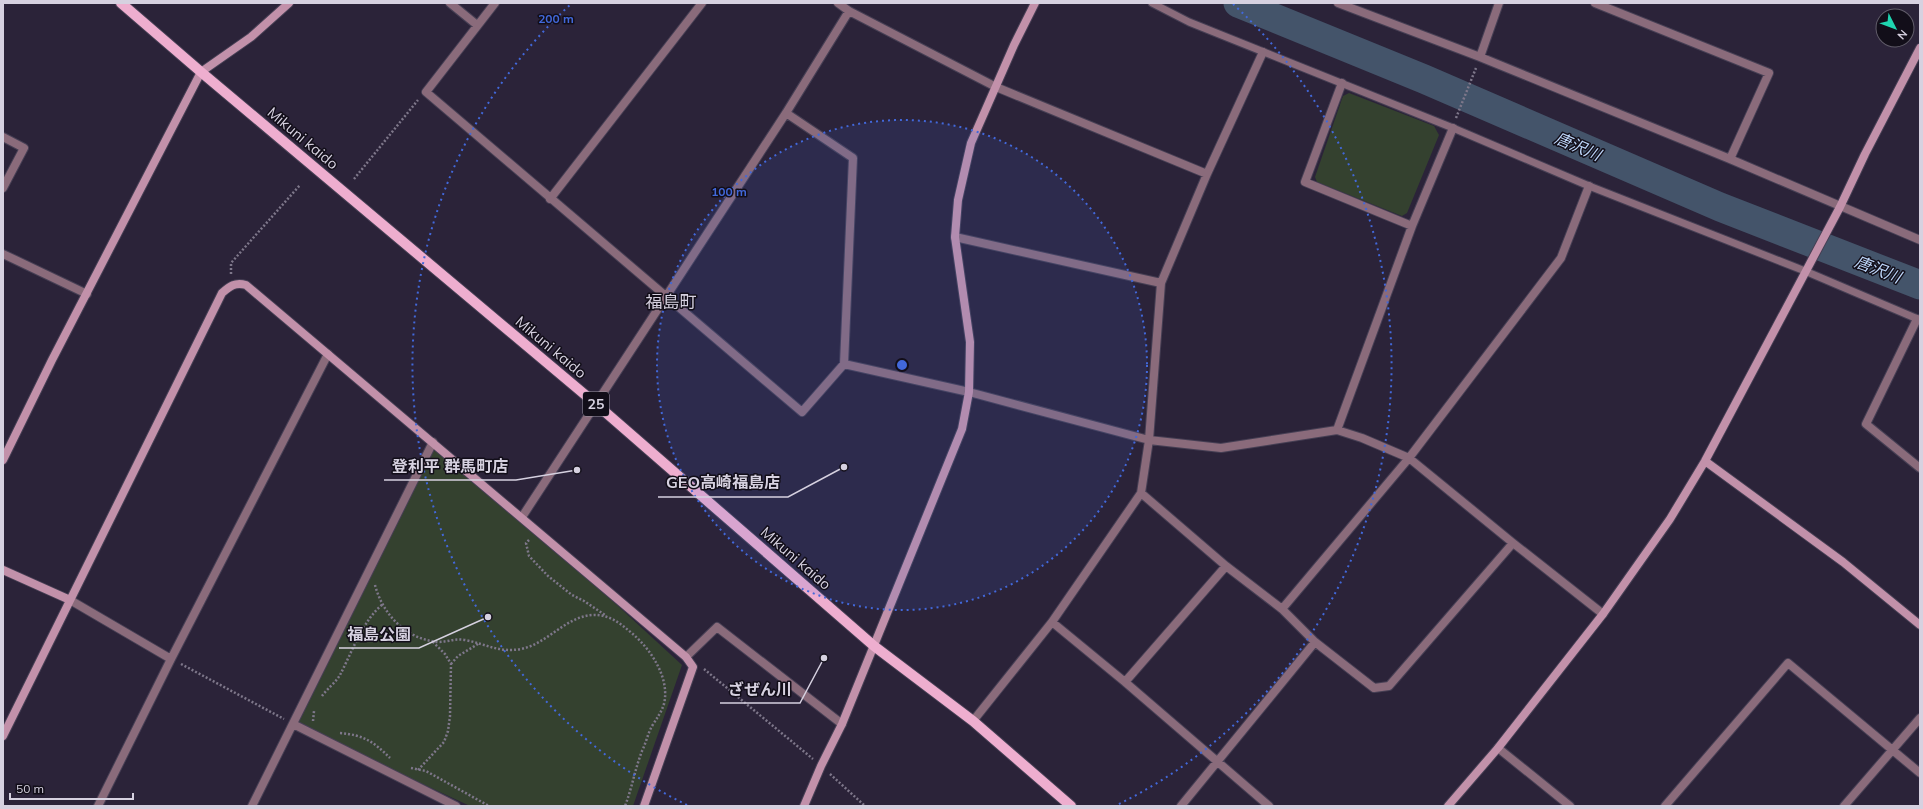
<svg xmlns="http://www.w3.org/2000/svg" width="1923" height="809" font-family="Mulish,'Noto Sans JP',sans-serif">
  <style>
    .park { fill: #34412f }
    .lines { fill: none; stroke-linecap: round; stroke-linejoin: round }
    .river { stroke: #44546a; stroke-width: 29 }
    .lane-casing { stroke: #463f54; stroke-width: 9 }
    .street-casing { stroke: #463f54; stroke-width: 10 }
    .secondary-casing { stroke: #463f54; stroke-width: 10 }
    .primary-casing { stroke: #463f54; stroke-width: 12 }
    .path { stroke: #7e778a; stroke-width: 2.5; stroke-dasharray: 2 2; stroke-linecap: butt }
    .lane { stroke: #8a6b7b; stroke-width: 7 }
    .street { stroke: #8a6b7b; stroke-width: 8 }
    .secondary { stroke: #c291aa; stroke-width: 8 }
    .primary { stroke: #eeaecf; stroke-width: 10 }
    .ring { fill: none; stroke: #4268da; stroke-width: 2; stroke-dasharray: 2 4 }
    .labels { text-anchor: middle; dominant-baseline: central; stroke-width: 3; stroke-linejoin: round; paint-order: stroke }
    .shield { fill: #120e19; stroke: #9b96a4; stroke-width: 1 }
    .shield-label { font-size: 14px; font-weight: bold; fill: #d6d1e0 }
    .street-label { font-size: 15px; fill: #d6d1e0; stroke: #120e19 }
    .water-label { font-size: 16px; font-style: italic; fill: #bed7fb; stroke: #120e19 }
    .quarter-label { font-size: 17px; fill: #d6d1e0; stroke: #120e19 }
    .centre { fill: #4268da; stroke: #120e19; stroke-width: 2 }
    .ring-label { font-size: 12px; text-anchor: middle; font-weight: bold; fill: #4268da; stroke: #120e19; stroke-width: 3; stroke-linejoin: round; paint-order: stroke }
    .leader { fill: none; stroke: #d6d1e0; stroke-width: 1.5 }
    .callout-dot { fill: #d6d1e0; stroke: #120e19; stroke-width: 1.5 }
    .callout-label { font-size: 16px; text-anchor: middle; font-weight: bold; fill: #d6d1e0; stroke: #120e19; stroke-width: 3; stroke-linejoin: round; paint-order: stroke }
  </style>
  <rect width="100%" height="100%" fill="#2b2339"/>
  <path class="park" d="M1349,93l85,33 5,9 -32,78 -5,3 -85,-34 -2,-5 28,-81z
    M433,442l94,80 155,143 -49,141h-163l-177,-82z"/>
  <g class="lines">
    <path class="river" d="M1238,3l186,76 296,128 200,78"/>
    <defs>
      <path id="lane" d="M1152,3l37,19 264,106 136,58 216,85 115,49"/>
      <path id="street" d="M450,3l27,22
        M495,3l-69,89 376,320 42,-48 9,-206 -67,-45
        M838,3l11,8 147,76 211,87
        M1338,3l142,54 250,102 190,81
        M1595,3l174,70 -39,86
        M1480,57l19,-54
        M1342,83l-37,99 107,44
        M3,137l21,11 -21,40
        M550,199l152,-196
        M955,237l206,46
        M3,254l84,40
        M1917,319l-51,105 54,44
        M844,364l125,28 180,48 72,8 116,-18 25,8 47,20 104,85 90,71
        M1337,430l75,-204 41,-98
        M1141,493l85,73 56,43 33,33 59,46 15,-2 124,-143
        M522,517l264,-404 63,-102
        M70,600l101,59
        M1282,609l127,-151 152,-200 28,-72
        M1052,622l73,60 144,124
        M686,657l31,-30 125,97
        M1125,682l101,-116
        M973,721l79,-99 89,-129 8,-53 12,-157 46,-109 56,-122
        M293,724l163,82
        M1498,748l72,58
        M98,806l73,-147 157,-305
        M252,806l181,-364
        M1181,806l134,-164
        M1665,806l123,-143 132,110
        M1844,806l76,-88"/>
      <path id="secondary" d="M3,460l49,-100 149,-288 50,-35 38,-34
        M1705,461l138,101 77,63
        M3,570l67,30
        M3,736l219,-443c8,-7 13,-11 24,-8l440,372 7,10 -49,139
        M804,806l17,-40 21,-42 120,-295 7,-37 1,-50 -15,-105 3,-37 13,-57 43,-98 21,-42
        M1448,806l50,-58 105,-134 67,-95 35,-58 135,-254 25,-53 55,-106"/>
      <path id="primary" d="M121,3l80,69 395,332 278,242 99,75 98,85"/>
    </defs>
    <use href="#lane" class="lane-casing"/>
    <use href="#street" class="street-casing"/>
    <use href="#secondary" class="secondary-casing"/>
    <use href="#primary" class="primary-casing"/>
    <path class="path" d="M1456,118l20,-50
      M354,179l64,-79
      M231,274v-11l69,-78
      M529,540l-3,3 3,13 19,20 24,19 12,6 21,14
      M375,585c8,30 31,54 63,57 10,0 18,-4 27,-2 21,4 34,13 56,9 26,-5 44,-32 71,-34 18,-1 29,9 42,20 18,16 36,44 30,69 -3,9 -7,14 -12,22 -4,7 -6,17 -10,25 -7,18 -10,37 -17,55
      M181,664l103,55
      M451,664l7,-8 20,-12
      M704,669l109,90
      M322,696c5,-7 14,-14 18,-21 12,-23 23,-55 43,-71
      M313,721l1,-10
      M340,733c24,2 34,9 50,25
      M411,768l15,3 63,35
      M418,770l26,-28 4,-11 2,-15 1,-52 -6,-10 -13,-13
      M830,774l35,32"/>
    <use href="#lane" class="lane"/>
    <use href="#street" class="street"/>
    <use href="#secondary" class="secondary"/>
    <use href="#primary" class="primary"/>
  </g>
  <circle cx="902" cy="365" r="245" fill="#4268da" fill-opacity=".12"/>
  <g class="ring">
    <circle cx="902" cy="365" r="245"/>
    <path d="M687 805A490 490 0 0 1 571 4M1233 4A490 490 0 0 1 1117 805"/>
  </g>
  <g class="labels">
    <rect class="shield" x="583" y="392" width="26" height="24" rx="3"/>
    <g class="shield-label">
      <text x="596" y="404">25</text>
    </g>
    <g class="street-label">
      <text transform="translate(303 138) rotate(40)">Mikuni kaido</text>
      <text transform="translate(551 347) rotate(40)">Mikuni kaido</text>
      <text transform="translate(796 558) rotate(41)">Mikuni kaido</text>
    </g>
    <g class="water-label">
      <text transform="translate(1578 146) rotate(23)">唐沢川</text>
      <text transform="translate(1878 269) rotate(21)">唐沢川</text>
    </g>
    <g class="quarter-label">
      <text x="671" y="301">福島町</text>
    </g>
  </g>
  <circle cx="902" cy="365" r="6" class="centre"/>
  <g class="ring-label">
    <text x="556" y="23">200 m</text>
    <text x="729" y="196">100 m</text>
  </g>
  <path class="leader" d="M577 470L516 480H384M844 467L788 497H658M488 617L419 648H339M824 658L800 703H720"/>
  <g class="callout-dot">
    <circle cx="577" cy="470" r="4"/>
    <circle cx="844" cy="467" r="4"/>
    <circle cx="488" cy="617" r="4"/>
    <circle cx="824" cy="658" r="4"/>
  </g>
  <g class="callout-label">
    <text x="450" y="472">登利平 群馬町店</text>
    <text x="723" y="488">GEO高崎福島店</text>
    <text x="379" y="640">福島公園</text>
    <text x="760" y="695">ざぜん川</text>
  </g>
  <rect width="1923" height="809" fill="none" stroke="#d6d1e0" stroke-width="8"/>
  <g transform="translate(1895 28) rotate(132)"><circle r="19" fill="#120e19" stroke="#605c69"/>
  <path d="M0-3L7 15L0 10L-7 15Z" fill="#1fd5b0"/>
  <text y="-6" font-size="11" font-weight="bold" text-anchor="middle" fill="#d6d1e0">N</text>
  </g>
  <path d="M10 793v6h123v-6" fill="none" stroke="#d6d1e0" stroke-width="2"/>
  <text x="16" y="793" font-size="12" fill="#d6d1e0" stroke="#120e19" stroke-width="3" paint-order="stroke">50 m</text>
</svg>
